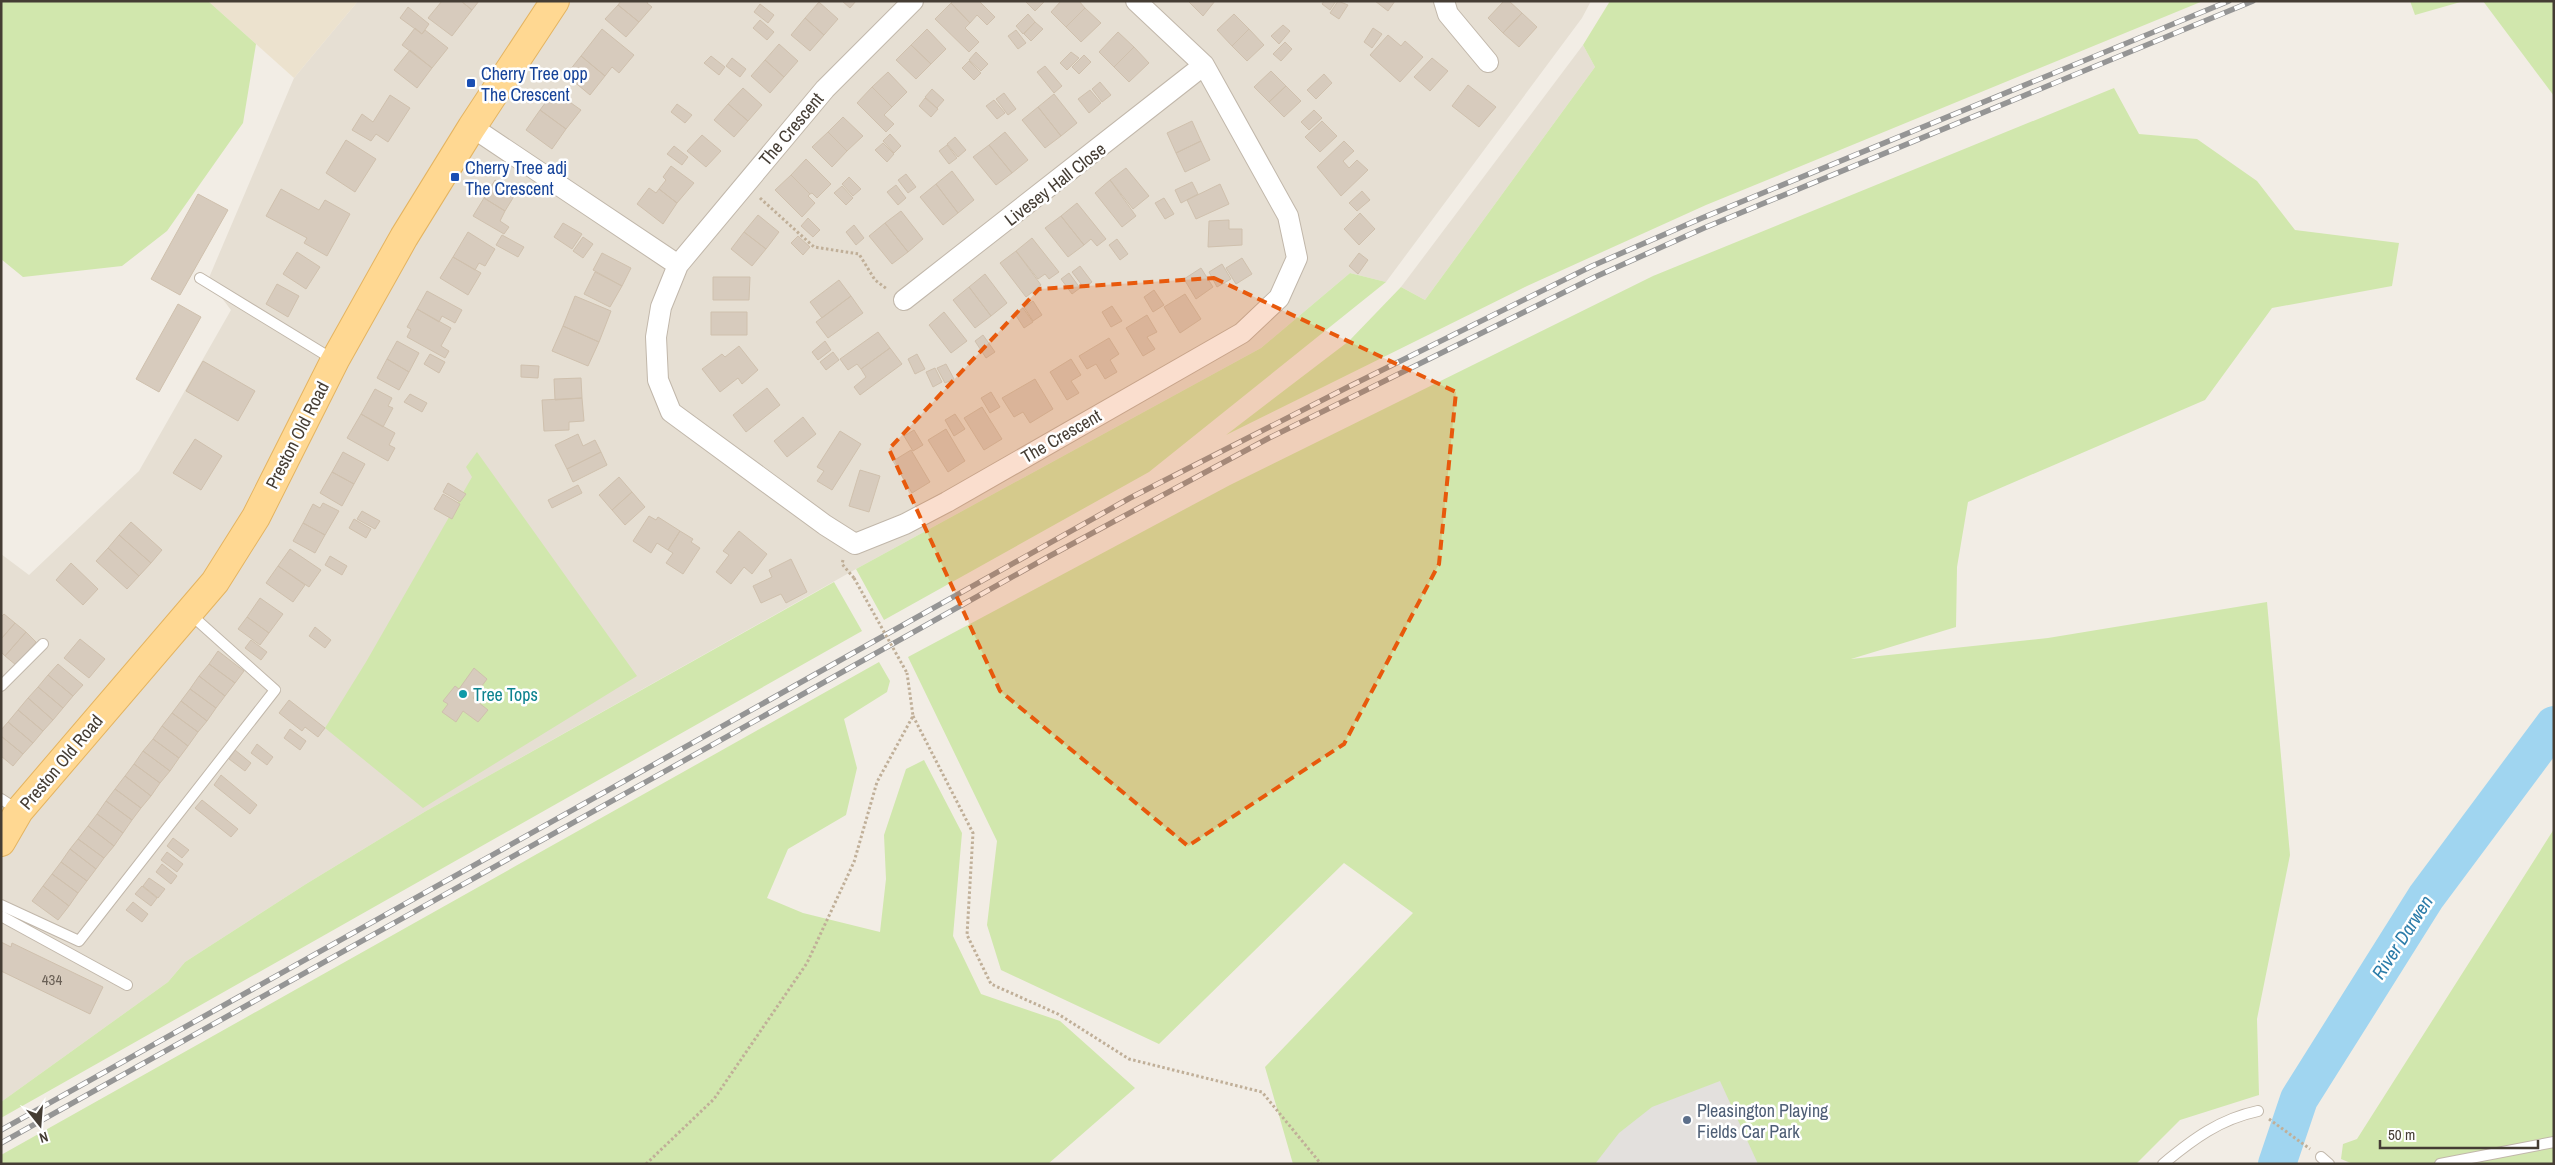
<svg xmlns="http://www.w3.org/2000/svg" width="2555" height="1165" font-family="'Archivo Narrow',sans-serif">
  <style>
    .residential { fill: #e6dfd3 }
    .education { fill: #ece2ce }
    .green { fill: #d1e7ad }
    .parking { fill: #e3e0dd }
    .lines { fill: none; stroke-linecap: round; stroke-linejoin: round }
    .river { stroke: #a0d5f0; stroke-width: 38 }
    .building { fill: #d7cbbd; stroke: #cfc0ad }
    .lane-casing { stroke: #c1b7aa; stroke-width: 12 }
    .street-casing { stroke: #c1b7aa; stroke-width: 22 }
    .primary-casing { stroke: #e4b461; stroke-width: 30 }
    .path { stroke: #c0af98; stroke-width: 3; stroke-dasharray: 2.5 2.5; stroke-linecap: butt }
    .lane { stroke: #fff; stroke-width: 10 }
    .street { stroke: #fff; stroke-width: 20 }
    .primary { stroke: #ffd892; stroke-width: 28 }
    .rail-casing { stroke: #959595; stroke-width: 5.5 }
    .rail { stroke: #fff; stroke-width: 4; stroke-dasharray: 11; stroke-linecap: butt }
    .path-bridge { stroke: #c0af98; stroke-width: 3; stroke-dasharray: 2.5 2.5; stroke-linecap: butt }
    .marked { fill: #e8590c; fill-opacity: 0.2; stroke: #e8590c; stroke-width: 4; stroke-dasharray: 10 6; stroke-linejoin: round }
    .transit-dot { fill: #1a4fb4; stroke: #fff; stroke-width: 2 }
    .culture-dot { fill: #0f9aa8; stroke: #fff; stroke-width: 2 }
    .service-dot { fill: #5c6f8a; stroke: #fff; stroke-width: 2 }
    .labels { text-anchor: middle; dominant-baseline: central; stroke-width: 5; stroke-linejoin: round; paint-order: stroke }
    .number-label { font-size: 15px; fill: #6a6056 }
    .transit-label { font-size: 18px; fill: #164399; stroke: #fff; text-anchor: start }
    .street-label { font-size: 18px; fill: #453d34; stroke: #fff }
    .culture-label { font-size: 18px; fill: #0d838f; stroke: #fff; text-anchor: start }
    .service-label { font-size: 18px; fill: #4e5e75; stroke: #fff; text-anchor: start }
    .water-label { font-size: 19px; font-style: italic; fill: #2c7ca9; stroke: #fff }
  </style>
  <rect width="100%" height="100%" fill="#f2ede5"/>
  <path class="residential" d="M358,1h1233l-9,17 -196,264 -36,-9 -89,75 -405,221 -430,242 -120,73 -121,78 -17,20 -167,120v-548l28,21 110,-104 92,-161 -23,-30 86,-202z
    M1583,45l12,22 -170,233 -24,-13z"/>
  <path class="education" d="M208,1h150l-64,77z"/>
  <path class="green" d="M1,1h207l48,43 -13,79 -76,108 -45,35 -99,11 -22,-18z
    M1610,1h593l-497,204 -179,81 -301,149 123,-94 52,-54 24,13 170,-233 -12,-22z
    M2410,1h54l-49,14z
    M2483,1h71v95z
    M2114,88l25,46 58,5 60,42 38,49 104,13 -7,43 -120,22 -67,92 -237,102 -11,65 -1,60 -105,32 197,-21 219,-36 23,253 -33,164 2,76 -79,25 -44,44h-843l-28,-97 148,-154 -69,-50 -185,181 -158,-74 -14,-45 10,-84 -89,-184 322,-172 423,-209z
    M1350,273l36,9 -237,190 -265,148 -28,-51 405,-221z
    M477,452l160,224 -214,132 -98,-80 41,-66 106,-185 -6,-10z
    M834,582l28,49 -861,487v-16l167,-120 17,-20 121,-78 120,-73z
    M879,662l11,19 -3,11 -43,27 13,49 -11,47 -58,34 -21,49 36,15 77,19 6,-53 -2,-44 22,-66 18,-9 38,73 -9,103 28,58 79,27 75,67 -87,76h-1047v-9z
    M2554,829v335h-201l-12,-5 2,-15 14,-5z"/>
  <path class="parking" d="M1720,1081l38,83h-163l24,-31 33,-26z"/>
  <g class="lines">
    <path class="river" d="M2277,1164l22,-65 127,-202 128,-172"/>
  </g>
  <path class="building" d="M442,1h19l11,9 -20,26 -24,-18z
    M461,1h18l-7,9z
    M621,1h27l-1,2 5,4 -13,15 -21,-17z
    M842,1h14l-6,7z
    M953,1h26l16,16 -8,8 -10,-10 -7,8 -19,-20z
    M1025,1h20l-10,10z
    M1061,1h18l6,7 -19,19 -15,-15z
    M1188,1h27l-12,15z
    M1324,1h12l-6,9 -8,-6z
    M1338,1l10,4 -9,14 -9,-6z
    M1375,1h20l-7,10z
    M1504,1h5l13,12 -19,20 -15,-15z
    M819,2l19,17 -14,16 -19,-17z
    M951,3l19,20 -5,5 14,14 -10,10 -34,-33z
    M760,4l14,11 -6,8 -14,-11z
    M618,5l21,17 -13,15 -21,-18z
    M408,7l21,17 -7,10 -22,-16z
    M1085,8l16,15 -20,19 -15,-15z
    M1522,13l15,14 -18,20 -16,-14z
    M1028,14l7,8 -12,12 -7,-8z
    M1234,14l15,15 -17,17 -15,-16z
    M805,18l19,17 -14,16 -19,-16z
    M760,20l14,12 -7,8 -14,-12z
    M1035,22l8,7 -12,12 -7,-7z
    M1283,25l7,6 -11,13 -8,-8z
    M415,28l7,6 3,-4 23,18 -16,20 -30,-23z
    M1373,28l9,6 -10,14 -8,-6z
    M602,29l32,26 -15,18 -7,-6 -7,9 -24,-20z
    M927,29l19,20 -15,15 -20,-19z
    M1249,29l15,16 -17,16 -15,-15z
    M1016,30l10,13 -8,6 -10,-13z
    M1118,32l16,15 -20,20 -15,-15z
    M1388,35l13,11 4,-5 18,16 -23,25 -30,-27z
    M1285,42l7,7 -11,12 -8,-7z
    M779,44l19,17 -14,16 -19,-17z
    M911,45l20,19 -15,15 -20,-19z
    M1134,47l15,16 -20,19 -15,-15z
    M410,50l22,18 -15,20 -23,-18z
    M976,52l12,12 -7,7 -12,-11z
    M1071,52l8,6 -12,12 -7,-7z
    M1084,55l7,7 -12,12 -7,-7z
    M581,56l24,20 -15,19 -24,-20z
    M711,56l14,11 -6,8 -15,-12z
    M732,58l14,11 -6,8 -14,-11z
    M1432,58l16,13 -18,20 -16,-14z
    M765,60l19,17 -14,16 -19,-17z
    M969,61l12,12 -7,7 -12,-12z
    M1045,66l17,20 -8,7 -17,-21z
    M1271,71l15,15 -17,16 -15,-15z
    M888,72l19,20 -15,15 -20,-20z
    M1324,74l8,9 -16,16 -9,-9z
    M1100,82l11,13 -9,7 -10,-13z
    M1468,85l28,22 -17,20 -27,-21z
    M1286,86l15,15 -17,16 -15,-15z
    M872,87l20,20 -8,8 10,9 -8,8 -29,-29z
    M743,88l19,17 -14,16 -20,-17z
    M932,89l12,11 -7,8 -12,-11z
    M1090,90l11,13 -12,10 -11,-14z
    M554,91l27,19 -15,19 -26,-19z
    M1004,93l12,16 -8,6 -12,-16z
    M1054,94l23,29 -16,13 -23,-29z
    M390,95l20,13 -22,34 -12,-8 -5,7 -19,-11 10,-16 11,8z
    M925,98l13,11 -7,8 -12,-11z
    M994,100l11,13 -8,6 -11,-13z
    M677,104l15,11 -7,8 -14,-11z
    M728,104l20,17 -14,16 -20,-17z
    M1038,107l23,29 -16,12 -23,-28z
    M540,110l26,19 -14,20 -26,-19z
    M1314,110l8,8 -13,12 -8,-8z
    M843,117l20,19 -16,15 -19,-19z
    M1192,121l9,20 -25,12 -9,-20z
    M1322,121l15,15 -17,16 -15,-15z
    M828,132l19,19 -15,16 -20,-20z
    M1005,132l23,28 -16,13 -23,-28z
    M890,134l11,12 -7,7 -11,-12z
    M702,135l19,16 -15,16 -19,-16z
    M955,137l11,13 -8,7 -11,-13z
    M346,140l30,19 -21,33 -29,-19z
    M1201,141l9,19 -25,12 -9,-19z
    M1344,141l10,10 -11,10 6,7 8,-8 11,10 -27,26 -24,-29z
    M883,143l11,11 -7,8 -12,-12z
    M947,145l10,13 -8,6 -10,-13z
    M989,145l23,28 -16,12 -23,-28z
    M674,146l14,11 -6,8 -15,-11z
    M806,159l25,25 -14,14 -5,-5 -2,1 -19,-19z
    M671,166l23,17 -17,20 -18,-14 7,-9 -3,-3z
    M1126,168l23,28 -16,13 -23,-29z
    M952,171l22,29 -16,13 -22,-29z
    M906,174l10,13 -8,6 -10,-13z
    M791,175l19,19 -2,2 7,7 -13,14 -27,-27z
    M849,177l12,12 -8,7 -11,-12z
    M495,180l21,13 -11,18 -21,-13z
    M1110,180l26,36 -14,11 -27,-34z
    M1192,182l6,12 -17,9 -6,-13z
    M936,184l22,29 -15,12 -23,-28z
    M1220,184l9,20 -33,15 -9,-19z
    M896,185l10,13 -8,7 -11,-13z
    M842,186l11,12 -7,7 -12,-12z
    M649,188l7,5 3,-4 18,14 -14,21 -26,-20z
    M281,189l38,21 6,-10 25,14 -23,42 -23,-13 3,-5 -41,-22z
    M1362,191l8,9 -13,11 -8,-8z
    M198,194l30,16 -48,85 -29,-16z
    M484,198l21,13 -5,10 9,6 -5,7 -31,-18z
    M1164,198l10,16 -9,5 -10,-16z
    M1077,203l29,36 -9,7 -6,-7 -7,6 -23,-29z
    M901,211l22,28 -15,13 -23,-29z
    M1360,213l15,16 -16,16 -15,-16z
    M758,215l21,17 -13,17 -22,-17z
    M1061,216l23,29 -16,12 -23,-29z
    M808,218l12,12 -7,7 -12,-11z
    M1229,220v9h13v16l-34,2 1,-26z
    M563,223l19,11 -10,15 -18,-12z
    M885,223l23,29 -16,12 -23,-28z
    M854,225l10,13 -8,7 -10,-13z
    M468,232l27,17 -10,17 -6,-3 -4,7 -22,-13z
    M744,232l22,17 -14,17 -21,-17z
    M502,235l22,12 -6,10 -22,-12z
    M798,236l12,11 -7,8 -12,-12z
    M583,237l10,7 -10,14 -10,-7z
    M1032,238l27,34 -10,7 -4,-5 -7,5 -22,-28z
    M1117,239l11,15 -8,6 -11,-15z
    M1016,251l25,34 -15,12 -26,-34z
    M297,252l23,15 -14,22 -23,-15z
    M602,253l29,15 -9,18 -29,-16z
    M1359,253l9,7 -10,14 -9,-8z
    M453,257l28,16 -13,22 -28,-17z
    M1242,258l10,16 -16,10 -10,-16z
    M1222,264l9,15 -14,8 -8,-15z
    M1080,266l12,16 -8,6 -12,-16z
    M1201,268l12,19 -17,12 -12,-20z
    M595,272l27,14 -12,21 -26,-13z
    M1069,273l11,15 -8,6 -11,-15z
    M985,274l22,29 -16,13 -22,-29z
    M713,277h37l-1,23h-36z
    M839,280l12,16 -29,22 -12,-16z
    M277,284l22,12 -11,21 -22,-13z
    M969,287l22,29 -16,12 -22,-28z
    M1154,290l10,15 -11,7 -9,-15z
    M427,291l35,19 -7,13 -13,-7 -3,6 -22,-13z
    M1185,294l16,25 -21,14 -16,-26z
    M575,296l36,15 -12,31 -36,-16z
    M851,296l12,17 -35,25 -12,-16z
    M1033,301l9,14 -9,6 -9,-14z
    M178,304l23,13 -42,75 -23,-13z
    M1112,306l10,15 -11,6 -9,-15z
    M1023,308l10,14 -9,6 -9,-14z
    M417,309l34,19 -10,18 8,5 -4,7 -38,-21 4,-8 -4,-2z
    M711,312h36v23h-36z
    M944,312l23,29 -16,12 -22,-28z
    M1147,315l10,17 -10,5 8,12 -12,7 -17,-28z
    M563,326l36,16 -11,24 -36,-15z
    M878,332l12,16 -29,21 -4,-5 -9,6 -8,-11z
    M983,335l12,17 -9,6 -11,-17z
    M1109,338l10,16 -9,6 7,12 -12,7 -9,-15 -9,5 -8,-13z
    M397,341l22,12 -10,19 -22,-13z
    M825,341l6,9 -13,10 -6,-8z
    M739,346l19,24 -16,14 -4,-6 -18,14 -18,-23 20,-15 3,3z
    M890,348l12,16 -42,31 -6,-8 12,-10 -5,-8z
    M833,352l6,8 -13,10 -6,-8z
    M430,354l15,8 -6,11 -15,-9z
    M917,354l8,15 -10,5 -7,-15z
    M387,359l22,13 -10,18 -22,-12z
    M1071,359l10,16 -10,6 8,12 -12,7 -17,-28z
    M203,361l52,30 -17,30 -52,-30z
    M946,364l8,15 -9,4 -8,-15z
    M521,365l18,1 -1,12 -17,-1z
    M935,368l7,14 -9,5 -7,-15z
    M581,378l1,20 -27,2 -1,-21z
    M1035,379l18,30 -23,14 -7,-11 -9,5 -12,-19z
    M767,388l13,17 -34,27 -13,-17z
    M375,389l17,9 -4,8 5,2 -10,19 -22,-13z
    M991,392l9,15 -10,6 -9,-15z
    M410,394l17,9 -5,9 -18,-10z
    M582,398l2,23 -15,1v8l-25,1 -2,-31z
    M982,407l20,32 -18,11 -20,-32z
    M361,414l34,19 -6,12 6,3 -7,13 -41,-23z
    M955,414l10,15 -11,7 -9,-16z
    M803,417l13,17 -29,23 -13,-16z
    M946,429l19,32 -17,11 -20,-32z
    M914,430l9,15 -10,6 -9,-15z
    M840,431l21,13 -29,46 -15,-9 7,-10 -7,-4z
    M578,434l5,12 12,-6 6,12 -34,17 -12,-24z
    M195,439l27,17 -21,34 -28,-17z
    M911,450l19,32 -18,11 -19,-32z
    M343,452l22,12 -11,20 -22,-12z
    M601,452l6,13 -34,17 -6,-13z
    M860,470l20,6 -11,36 -20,-6z
    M332,472l22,12 -12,22 -22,-13z
    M619,477l13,15 -20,18 -13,-15z
    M448,483l18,11 -6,8 -17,-10z
    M578,485l4,8 -30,15 -4,-8z
    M632,492l13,15 -20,18 -13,-15z
    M443,494l17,10 -8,15 -18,-10z
    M323,503l16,8 -14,24 -22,-12 10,-19 7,4z
    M362,511l18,10 -5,8 -18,-10z
    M649,516l7,4 2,-3 22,14 -12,19 -11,-7 -6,10 -18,-12z
    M354,519l17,10 -5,9 -17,-10z
    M131,522l31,28 -11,13 -32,-28z
    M303,523l22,12 -10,18 -22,-12z
    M680,531l13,8 -2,3 9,6 -17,26 -17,-11 7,-10 -5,-3z
    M739,531l28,23 -15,20 -8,-7 -13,17 -15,-12 13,-17 -6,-4z
    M119,535l32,28 -12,13 -31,-28z
    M108,548l31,28 -12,13 -31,-28z
    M290,549l31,21 -12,17 -31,-21z
    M330,556l17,10 -5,9 -17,-10z
    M791,559l16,33 -21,11 -5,-9 -20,9 -8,-17 19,-9 -3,-7z
    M71,563l27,26 -15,16 -27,-25z
    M278,566l27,19 -12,17 -27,-19z
    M260,598l23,16 -14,19 -22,-16z
    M4,614l11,9 -14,16v-22z
    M247,617l22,16 -9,12 -22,-16z
    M15,623l11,9 -21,24 -4,-4v-13z
    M315,627l16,13 -6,8 -16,-12z
    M26,632l10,10 -20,23 -11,-9z
    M80,639l25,20 -16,19 -25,-20z
    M251,640l16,12 -6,8 -16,-12z
    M218,651l26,20 -9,12 -26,-19z
    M58,664l25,21 -10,11 -25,-21z
    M209,664l26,19 -10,13 -26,-20z
    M474,668l13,11 -14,19 15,12 -10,12 -15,-11 -7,11 -14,-10 6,-8 -5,-3 12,-15 4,3z
    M48,675l25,21 -10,12 -25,-21z
    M199,676l26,20 -9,12 -26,-19z
    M38,687l25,21 -10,12 -25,-22z
    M190,689l26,19 -9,13 -26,-20z
    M28,698l25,22 -10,11 -25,-21z
    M289,700l36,28 -7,9 -13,-10 -3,4 -23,-18z
    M181,701l26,20 -9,11 -26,-19z
    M18,710l25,21 -10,12 -25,-21z
    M172,713l26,19 -10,14 -26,-20z
    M8,722l25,21 -10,11 -22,-18v-6z
    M162,726l26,20 -9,12 -26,-19z
    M290,729l16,12 -6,9 -16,-12z
    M1,736l22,18 -10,12 -12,-10z
    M153,739l26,19 -9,13 -27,-20z
    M257,744l16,13 -6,8 -16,-12z
    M235,750l16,13 -6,8 -16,-12z
    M143,751l27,20 -10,12 -26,-19z
    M134,764l26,19 -9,13 -26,-20z
    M221,775l36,30 -7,9 -36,-29z
    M125,776l26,20 -10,12 -26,-19z
    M115,789l26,19 -9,12 -26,-19z
    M202,800l36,29 -7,8 -36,-29z
    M106,801l26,19 -9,13 -26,-19z
    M97,814l26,19 -9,13 -26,-20z
    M88,826l26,20 -10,12 -26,-19z
    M173,838l16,12 -7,8 -15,-12z
    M78,839l26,19 -8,11 -26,-20z
    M70,849l26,20 -9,12 -26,-19z
    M167,852l16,12 -6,8 -16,-12z
    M61,862l26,19 -9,12 -26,-19z
    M162,864l15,12 -6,8 -15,-12z
    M52,874l26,19 -9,13 -26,-20z
    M149,878l16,11 -7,9 -15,-12z
    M43,886l26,20 -11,14 -26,-19z
    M142,886l15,12 -6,8 -16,-12z
    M133,902l15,12 -6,8 -16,-12z
    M1,942l10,5 1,-4 91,44 -13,27 -89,-43z"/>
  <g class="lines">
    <defs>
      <path id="lane" d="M200,278l134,82
        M1,686l42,-42
        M1,799l17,11
        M1,905l78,36 196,-251 -86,-77
        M1,916l126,69
        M2321,1157l8,7
        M2163,1164c30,-25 57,-45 95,-53
        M2440,1164l114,-22"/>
      <path id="street" d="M913,1l-88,88 -147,176 -17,42 -5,30 2,43 13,32 154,113 30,19 50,-20 42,-22 295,-169 37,-35 18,-40 -9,-42 -84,-151 -68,-64
        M1444,1l4,13 40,48
        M472,127l206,138
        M904,300l300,-235"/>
      <path id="primary" d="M1,842l18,-31 196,-229 41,-65 79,-157 69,-123 68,-110 83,-126"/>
    </defs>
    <use href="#lane" class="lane-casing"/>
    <use href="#street" class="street-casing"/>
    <use href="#primary" class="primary-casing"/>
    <path class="path" d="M760,198l54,49 45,7 16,26 12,9
      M843,560l-1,4 12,14
      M913,716l60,117 -6,102 24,49 67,30 71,45 133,33 59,72
      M2269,1119l41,30
      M646,1164l68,-65 93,-136 47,-101 23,-80 36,-66 -6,-43"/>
    <use href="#lane" class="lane"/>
    <use href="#street" class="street"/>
    <use href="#primary" class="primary"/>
    <defs>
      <path id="rail" d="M1,1130l1129,-632 220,-112 242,-120 110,-48 527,-217
        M1,1143l1045,-585 223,-120 326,-161 109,-49 549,-227"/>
    </defs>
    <use href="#rail" class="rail-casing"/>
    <use href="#rail" class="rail"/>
    <path class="path-bridge" d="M854,578l53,95"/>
  </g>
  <path class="marked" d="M1214,278l242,114 -17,172 -95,180 -156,102 -188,-155 -111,-242 150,-160z"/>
  <g class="transit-dot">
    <rect x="466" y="78" width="10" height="10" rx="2.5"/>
    <rect x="450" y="172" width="10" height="10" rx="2.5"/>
  </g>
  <circle class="culture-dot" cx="463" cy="694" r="5"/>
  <circle class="service-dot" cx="1687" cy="1120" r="5"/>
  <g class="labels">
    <g class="number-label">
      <text x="52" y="979">434</text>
    </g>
    <g class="transit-label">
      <text x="481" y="73">Cherry Tree opp<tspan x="481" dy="21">The Crescent</tspan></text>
      <text x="465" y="167">Cherry Tree adj<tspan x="465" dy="21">The Crescent</tspan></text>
    </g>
    <g class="street-label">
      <text transform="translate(791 129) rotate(-50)">The Crescent</text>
      <text transform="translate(1055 184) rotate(-38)">Livesey Hall Close</text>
      <text transform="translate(297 435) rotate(-63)">Preston Old Road</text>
      <text transform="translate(1061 436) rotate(-30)">The Crescent</text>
      <text transform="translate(61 762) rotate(-50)">Preston Old Road</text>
    </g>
    <g class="culture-label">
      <text x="473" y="694">Tree Tops</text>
    </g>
    <g class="service-label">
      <text x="1697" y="1110">Pleasington Playing<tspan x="1697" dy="21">Fields Car Park</tspan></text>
    </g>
    <g class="water-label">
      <text transform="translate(2402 937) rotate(-57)">River Darwen</text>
    </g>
  </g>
  <rect width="2555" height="1165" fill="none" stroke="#453d34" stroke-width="5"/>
  <g transform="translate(40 1125) rotate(163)" stroke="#ffffff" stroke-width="4" paint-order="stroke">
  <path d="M0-4L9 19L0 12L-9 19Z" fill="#453d34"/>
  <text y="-8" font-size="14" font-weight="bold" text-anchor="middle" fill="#453d34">N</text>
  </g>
  <path d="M2380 1140v8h158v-8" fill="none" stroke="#453d34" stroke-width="2.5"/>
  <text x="2388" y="1140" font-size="15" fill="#453d34" stroke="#ffffff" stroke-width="4" paint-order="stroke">50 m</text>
</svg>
